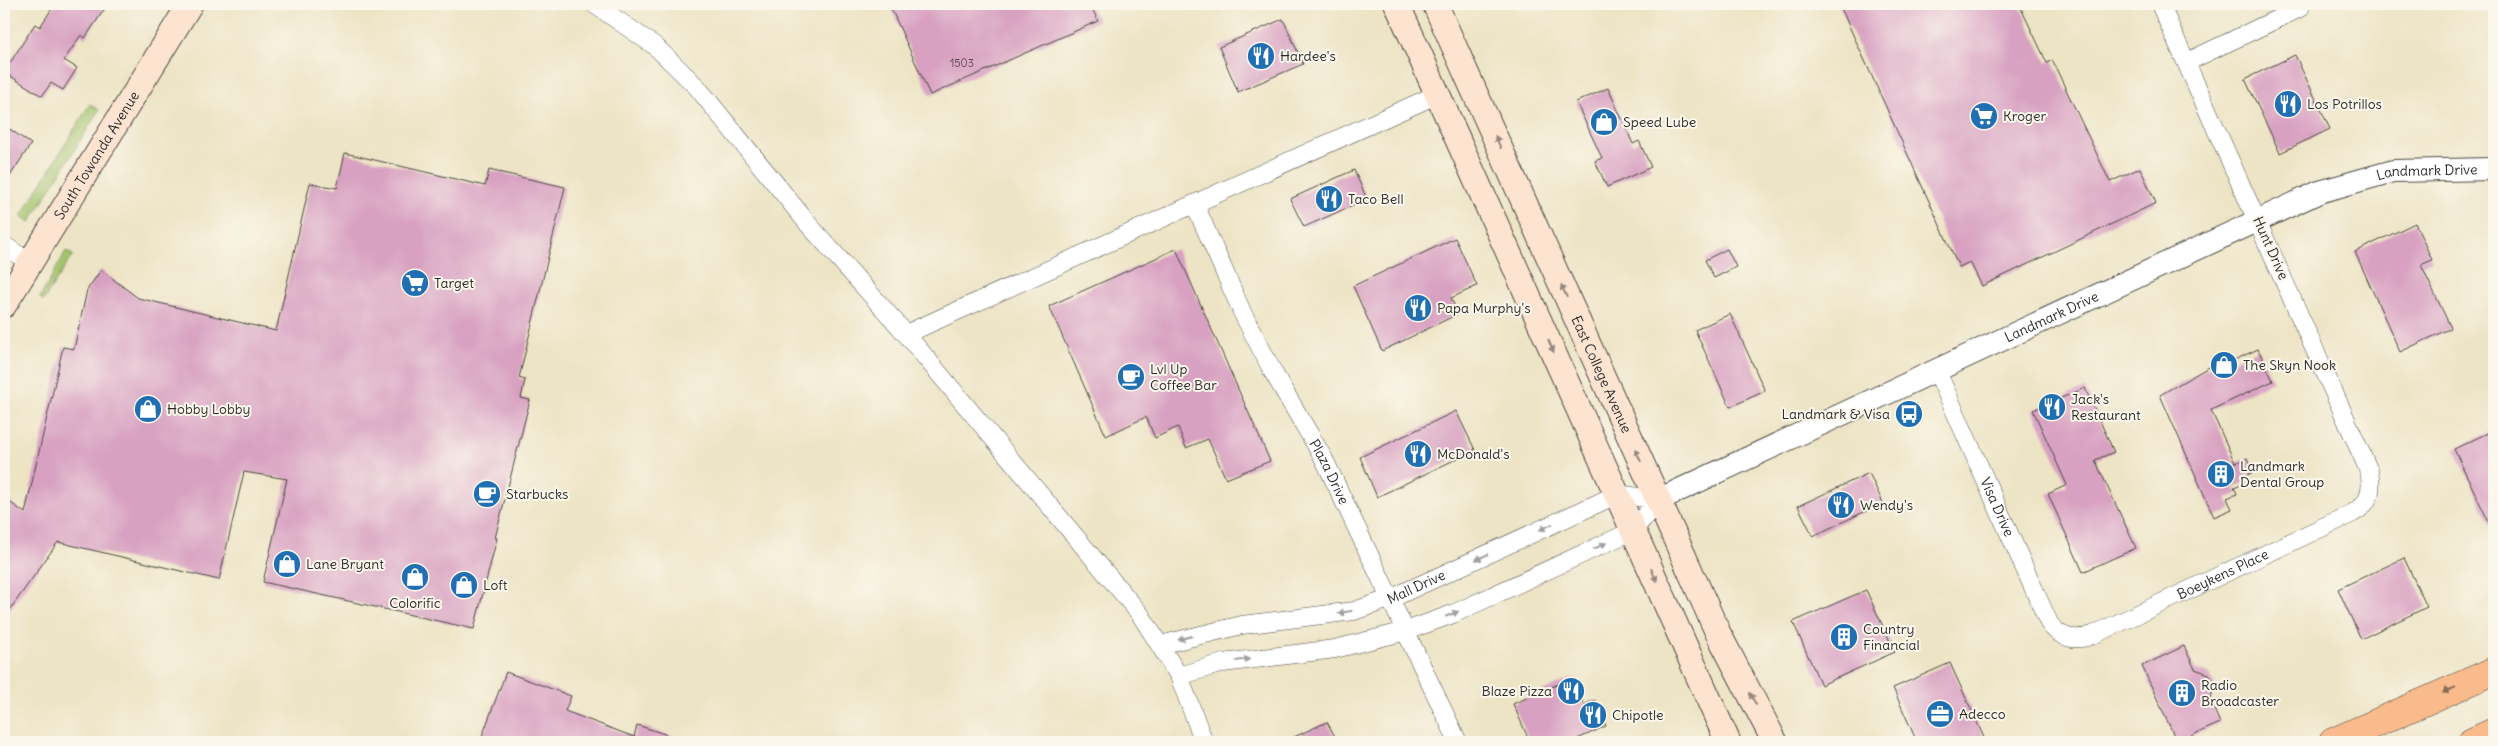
<svg xmlns="http://www.w3.org/2000/svg" width="2498" height="746" font-family="Delius,sans-serif">
  <style>
    .green { fill: #a3c26a; stroke: #67764a }
    .building { fill: #d8a1c1 }
    .lines { fill: none; stroke-linecap: round; stroke-linejoin: round }
    .minor-casing { stroke: #484742; stroke-width: 19 }
    .tertiary-casing { stroke: #484742; stroke-width: 24 }
    .secondary-casing { stroke: #484742; stroke-width: 27 }
    .trunk-casing { stroke: #484742; stroke-width: 29 }
    .minor { stroke: #fff; stroke-width: 18 }
    .tertiary { stroke: #fff; stroke-width: 22 }
    .secondary { stroke: #fde4d1; stroke-width: 25 }
    .trunk { stroke: #fabb8c; stroke-width: 28 }
    .oneway { fill: #94887e }
    .oneway2 { fill: #a0a0a0 }
    .oneway3 { fill: #886c57 }
    .labels { text-anchor: middle; dominant-baseline: central; stroke-width: 4; stroke-linejoin: round; paint-order: stroke }
    .number-label { font-size: 11px; fill: #564850 }
    .poi-label { font-size: 14px; fill: #2b2b2b; stroke: #fbf7ec; text-anchor: start }
    .street-label { font-size: 14px; fill: #2b2b2b; stroke: #fbf7ec }
  </style>
  <rect width="100%" height="100%" fill="#fbf7ec"/>
  <filter id="ink" filterUnits="userSpaceOnUse"><feTurbulence type="fractalNoise" baseFrequency=".02" numOctaves="2"/><feDisplacementMap in="SourceGraphic" scale="10" xChannelSelector="R" yChannelSelector="G"/><feConvolveMatrix kernelMatrix="1 2 1 2 8 2 1 2 1" color-interpolation-filters="sRGB"/></filter>
  <filter id="wash" filterUnits="userSpaceOnUse"><feTurbulence type="fractalNoise" baseFrequency=".0096" numOctaves="4" result="noise"/><feDisplacementMap in="SourceGraphic" scale="20" xChannelSelector="R" yChannelSelector="G"/><feGaussianBlur stdDeviation="1.12" result="paint"/><feColorMatrix in="noise" values="0 0 0 0 0 0 0 0 0 0 0 0 0 0 0 0 0 1.4 0 .05"/><feComposite in="paint" operator="in"/></filter>
  <g filter="url(#wash)">
    <rect width="100%" height="100%" fill="#ede4c5"/>
    <path class="green" d="M90,104l9,6 -69,112 -9,-6z
      M66,251l7,4 -30,46 -3,-3z"/>
    <g id="blocks">
      <path class="building" d="M55,4h53l-23,34 -4,-3 -17,25 13,8 -14,22 -12,-7 -9,13 -38,-24 31,-48 5,3z
        M889,4h201l8,17 -168,74z
        M1839,4h180l28,59 5,-3 58,122 30,-14 16,35 -174,83 -12,-24 -11,5z
        M1283,19l20,45 -65,28 -19,-45z
        M2295,55l35,74 -50,24 -35,-74z
        M1608,88l25,56 6,-3 12,26 -44,20 -12,-26 7,-3 -26,-56z
        M4,125l27,19 -27,41z
        M345,153l140,33 4,-16 76,17 -46,191 6,2 -4,18 9,2 -35,138h2l-23,91 -211,-47 24,-103 -43,-7 -25,108 -161,-38 -54,76v-120l21,15 38,-166 11,2 13,-59 14,-20 37,28 138,33 34,-148 27,5z
        M1354,170l13,29 -63,28 -14,-28z
        M2415,223l17,37 -11,5 30,63 -51,24 -45,-100z
        M1455,238l22,48 -26,12 7,16 -76,37 -29,-65z
        M1176,249l94,212 -44,18 -18,-40 -22,9 -8,-21 -23,11 -9,-21 -40,19 -57,-130z
        M1727,249l9,18 -22,11 -9,-18z
        M1730,314l35,77 -35,16 -35,-77z
        M2258,349l15,32 -62,29 24,53 13,-5 6,14 -12,5 2,6 -10,4 3,7 -10,4 5,11 -18,8 -54,-122 47,-27 22,-10 1,4z
        M2085,388l29,64 -19,8 41,88 -53,24 -35,-78 19,-9 -34,-75z
        M1456,411l19,39 -98,47 -17,-40z
        M2494,430v103l-40,-84z
        M1869,473l14,30 -70,33 -15,-30z
        M2404,558l23,49 -66,32 -23,-50z
        M1866,590l29,62 -74,33 -28,-63z
        M2184,646l11,23 14,5 6,11 -5,15 10,23 -43,19 -35,-76z
        M1950,663l36,79h-69l-24,-54z
        M506,672l65,24 -6,15 69,26 3,-12 43,14v3h-200z
        M1572,678l12,27 11,-5 11,26 -35,16h-41l-17,-38z
        M1327,722l11,20h-55z"/>
    </g>
  </g>
  <g filter="url(#ink)">
    <use href="#blocks" fill-opacity="0" stroke="#484742" stroke-width="1"/>
    <g class="lines">
      <defs>
        <g id="minor">
          <path d="M594,4l61,42 42,41 112,138 97,109 234,280 39,62 25,66"/>
          <path d="M2187,62l113,-54 1,-4"/>
          <path id="s1" d="M1195,205l48,109 30,58 51,87 134,283"/>
          <path d="M4,245l26,18"/>
          <path d="M906,334l532,-240"/>
          <path id="s2" d="M1936,369l113,254c11,15 25,19 44,12l260,-122c17,-9 20,-24 16,-42l-209,-467"/>
          <path id="s3" d="M1160,645l82,-20 112,-14 38,-13 226,-104 40,6 -24,30 -181,84 -47,17 -71,18 -112,14 -44,13"/>
        </g>
        <g id="tertiary">
          <path id="s4" d="M1658,500l661,-308 74,-21 101,-2"/>
        </g>
        <g id="secondary">
          <path d="M1397,4l331,738"/>
          <path id="s5" d="M1435,4l283,629 57,109"/>
          <path id="s6" d="M4,305l186,-301"/>
        </g>
        <path id="trunk" d="M2333,742l161,-71
          M2472,742l22,-10"/>
      </defs>
      <use href="#minor" class="minor-casing"/>
      <use href="#tertiary" class="tertiary-casing"/>
      <use href="#secondary" class="secondary-casing"/>
      <use href="#trunk" class="trunk-casing"/>
      <use href="#minor" class="minor"/>
      <use href="#tertiary" class="tertiary"/>
      <use href="#secondary" class="secondary"/>
      <use href="#trunk" class="trunk"/>
    </g>
    <defs><path id="oneway-solid" d="M-6-.8H1V-3.2L6.5 0L1 3.2V.8H-6Z" transform="scale(1.25)"/></defs>
    <g class="oneway">
      <use href="#oneway-solid" transform="translate(1498 142) rotate(-114)"/>
      <use href="#oneway-solid" transform="translate(1564 291) rotate(-114)"/>
      <use href="#oneway-solid" transform="translate(1551 346) rotate(66)"/>
      <use href="#oneway-solid" transform="translate(1638 455) rotate(-114)"/>
      <use href="#oneway-solid" transform="translate(1654 575) rotate(66)"/>
      <use href="#oneway-solid" transform="translate(1753 699) rotate(-118)"/>
    </g>
    <g class="oneway2">
      <use href="#oneway-solid" transform="translate(1546 527) rotate(155)"/>
      <use href="#oneway-solid" transform="translate(1600 546) rotate(-25)"/>
      <use href="#oneway-solid" transform="translate(1482 557) rotate(155)"/>
      <use href="#oneway-solid" transform="translate(1345 612) rotate(170)"/>
      <use href="#oneway-solid" transform="translate(1452 614) rotate(-22)"/>
      <use href="#oneway-solid" transform="translate(1185 638) rotate(165)"/>
      <use href="#oneway-solid" transform="translate(1243 660) rotate(-8)"/>
    </g>
    <use class="oneway3" href="#oneway-solid" transform="translate(2449 690) rotate(157)"/>
  </g>
  <defs>
    <symbol id="restaurant-disc" viewBox="-11 -11 22 22"><circle r="9.5" fill="#1f6fb2" stroke="#fbf7ec"/><path d="M-5-6h1v4h1v-4h1v4h1v-4h1v5L-1.5 .5V6h-2V.5L-5-1ZM5-6V6H3V1.5H1.5Q1.5-4 5-6Z" fill="#fff"/></symbol>
    <symbol id="supermarket-disc" viewBox="-11 -11 22 22"><circle r="9.5" fill="#1f6fb2" stroke="#fbf7ec"/><path d="M-6-5.5h2.5l.6 2H6L4.5 2H-2.5L-4.4-4H-6ZM-1.5 3.2a1.3 1.3 0 1 0 .1 0ZM3 3.2a1.3 1.3 0 1 0 .1 0Z" fill="#fff"/></symbol>
    <symbol id="shop-disc" viewBox="-11 -11 22 22"><circle r="9.5" fill="#1f6fb2" stroke="#fbf7ec"/><path d="M-5-2.5h2.3a2.7 3.5 0 0 1 5.4 0H5L5.5 6h-11ZM-1.5-2.5h3a1.5 2.3 0 0 0-3 0Z" fill="#fff"/></symbol>
    <symbol id="cafe-disc" viewBox="-11 -11 22 22"><circle r="9.5" fill="#1f6fb2" stroke="#fbf7ec"/><path d="M-5.5-4.5H6V0H3Q3 3.5 0 3.5H-2.5Q-5.5 3.5-5.5 0ZM3-3.2v2h1.7v-2ZM-6 4.5H4V6H-6Z" fill="#fff"/></symbol>
    <symbol id="bus-disc" viewBox="-11 -11 22 22"><circle r="9.5" fill="#1f6fb2" stroke="#fbf7ec"/><path d="M-5-6H5V4H4V6H2V4H-2V6H-4V4H-5ZM-3.5-4V0h7V-4ZM-3.5 1.2v1.5H-2V1.2ZM2 1.2v1.5H3.5V1.2Z" fill="#fff"/></symbol>
    <symbol id="building-disc" viewBox="-11 -11 22 22"><circle r="9.5" fill="#1f6fb2" stroke="#fbf7ec"/><path d="M-4-6H4V6H1V3H-1V6H-4ZM-2.5-4.3h1.7v1.8h-1.7ZM.8-4.3h1.7v1.8H.8ZM-2.5-1h1.7V.8h-1.7ZM.8-1h1.7V.8H.8Z" fill="#fff"/></symbol>
    <symbol id="office-disc" viewBox="-11 -11 22 22"><circle r="9.5" fill="#1f6fb2" stroke="#fbf7ec"/><path d="M-6-3h4V-5.5h4V-3h4V5H-6ZM-1-4.5V-3h2v-1.5ZM-6 0V1H6V0Z" fill="#fff"/></symbol>
  </defs>
  <g fill-rule="evenodd">
    <use href="#restaurant-disc" x="1245" y="40" width="32" height="32"/>
    <use href="#restaurant-disc" x="2272" y="88" width="32" height="32"/>
    <use href="#supermarket-disc" x="1968" y="100" width="32" height="32"/>
    <use href="#shop-disc" x="1588" y="106" width="32" height="32"/>
    <use href="#restaurant-disc" x="1313" y="183" width="32" height="32"/>
    <use href="#supermarket-disc" x="399" y="267" width="32" height="32"/>
    <use href="#restaurant-disc" x="1402" y="292" width="32" height="32"/>
    <use href="#shop-disc" x="2208" y="349" width="32" height="32"/>
    <use href="#cafe-disc" x="1115" y="361" width="32" height="32"/>
    <use href="#restaurant-disc" x="2036" y="391" width="32" height="32"/>
    <use href="#shop-disc" x="132" y="393" width="32" height="32"/>
    <use href="#bus-disc" x="1893" y="398" width="32" height="32"/>
    <use href="#restaurant-disc" x="1402" y="438" width="32" height="32"/>
    <use href="#building-disc" x="2205" y="458" width="32" height="32"/>
    <use href="#cafe-disc" x="471" y="478" width="32" height="32"/>
    <use href="#restaurant-disc" x="1825" y="489" width="32" height="32"/>
    <use href="#shop-disc" x="271" y="548" width="32" height="32"/>
    <use href="#shop-disc" x="399" y="561" width="32" height="32"/>
    <use href="#shop-disc" x="448" y="569" width="32" height="32"/>
    <use href="#building-disc" x="1828" y="621" width="32" height="32"/>
    <use href="#restaurant-disc" x="1555" y="675" width="32" height="32"/>
    <use href="#building-disc" x="2166" y="677" width="32" height="32"/>
    <use href="#office-disc" x="1924" y="698" width="32" height="32"/>
    <use href="#restaurant-disc" x="1577" y="699" width="32" height="32"/>
  </g>
  <g class="labels">
    <g class="number-label">
      <text x="962" y="63">1503</text>
    </g>
    <g class="poi-label">
      <text x="1280" y="56">Hardee's</text>
      <text x="2307" y="104">Los Potrillos</text>
      <text x="2003" y="116">Kroger</text>
      <text x="1623" y="122">Speed Lube</text>
      <text x="1348" y="199">Taco Bell</text>
      <text x="434" y="283">Target</text>
      <text x="1437" y="308">Papa Murphy's</text>
      <text x="2243" y="365">The Skyn Nook</text>
      <text x="1150" y="369">Lvl Up<tspan x="1150" dy="16">Coffee Bar</tspan></text>
      <text x="2071" y="399">Jack's<tspan x="2071" dy="16">Restaurant</tspan></text>
      <text x="167" y="409">Hobby Lobby</text>
      <text x="1890" y="414" text-anchor="end">Landmark &amp; Visa</text>
      <text x="1437" y="454">McDonald's</text>
      <text x="2240" y="466">Landmark<tspan x="2240" dy="16">Dental Group</tspan></text>
      <text x="506" y="494">Starbucks</text>
      <text x="1860" y="505">Wendy's</text>
      <text x="306" y="564">Lane Bryant</text>
      <text x="483" y="585">Loft</text>
      <text x="415" y="603" text-anchor="middle">Colorific</text>
      <text x="1863" y="629">Country<tspan x="1863" dy="16">Financial</tspan></text>
      <text x="2201" y="685">Radio<tspan x="2201" dy="16">Broadcaster</tspan></text>
      <text x="1552" y="691" text-anchor="end">Blaze Pizza</text>
      <text x="1959" y="714">Adecco</text>
      <text x="1612" y="715">Chipotle</text>
    </g>
    <g class="street-label">
      <text stroke="none"><textPath href="#s6" startOffset="176">South Towanda Avenue</textPath></text>
      <text stroke="none"><textPath href="#s4" startOffset="840">Landmark Drive</textPath></text>
      <text transform="translate(2271 248) rotate(66)">Hunt Drive</text>
      <text stroke="none"><textPath href="#s4" startOffset="434">Landmark Drive</textPath></text>
      <text stroke="none"><textPath href="#s5" startOffset="406">East College Avenue</textPath></text>
      <text stroke="none"><textPath href="#s1" startOffset="299">Plaza Drive</textPath></text>
      <text stroke="none"><textPath href="#s2" startOffset="151">Visa Drive</textPath></text>
      <text stroke="none"><textPath href="#s2" startOffset="471">Boeykens Place</textPath></text>
      <text stroke="none"><textPath href="#s3" startOffset="264">Mall Drive</textPath></text>
    </g>
  </g>
  <rect width="2498" height="746" fill="none" stroke="#fbf7ec" stroke-width="20"/>
</svg>
